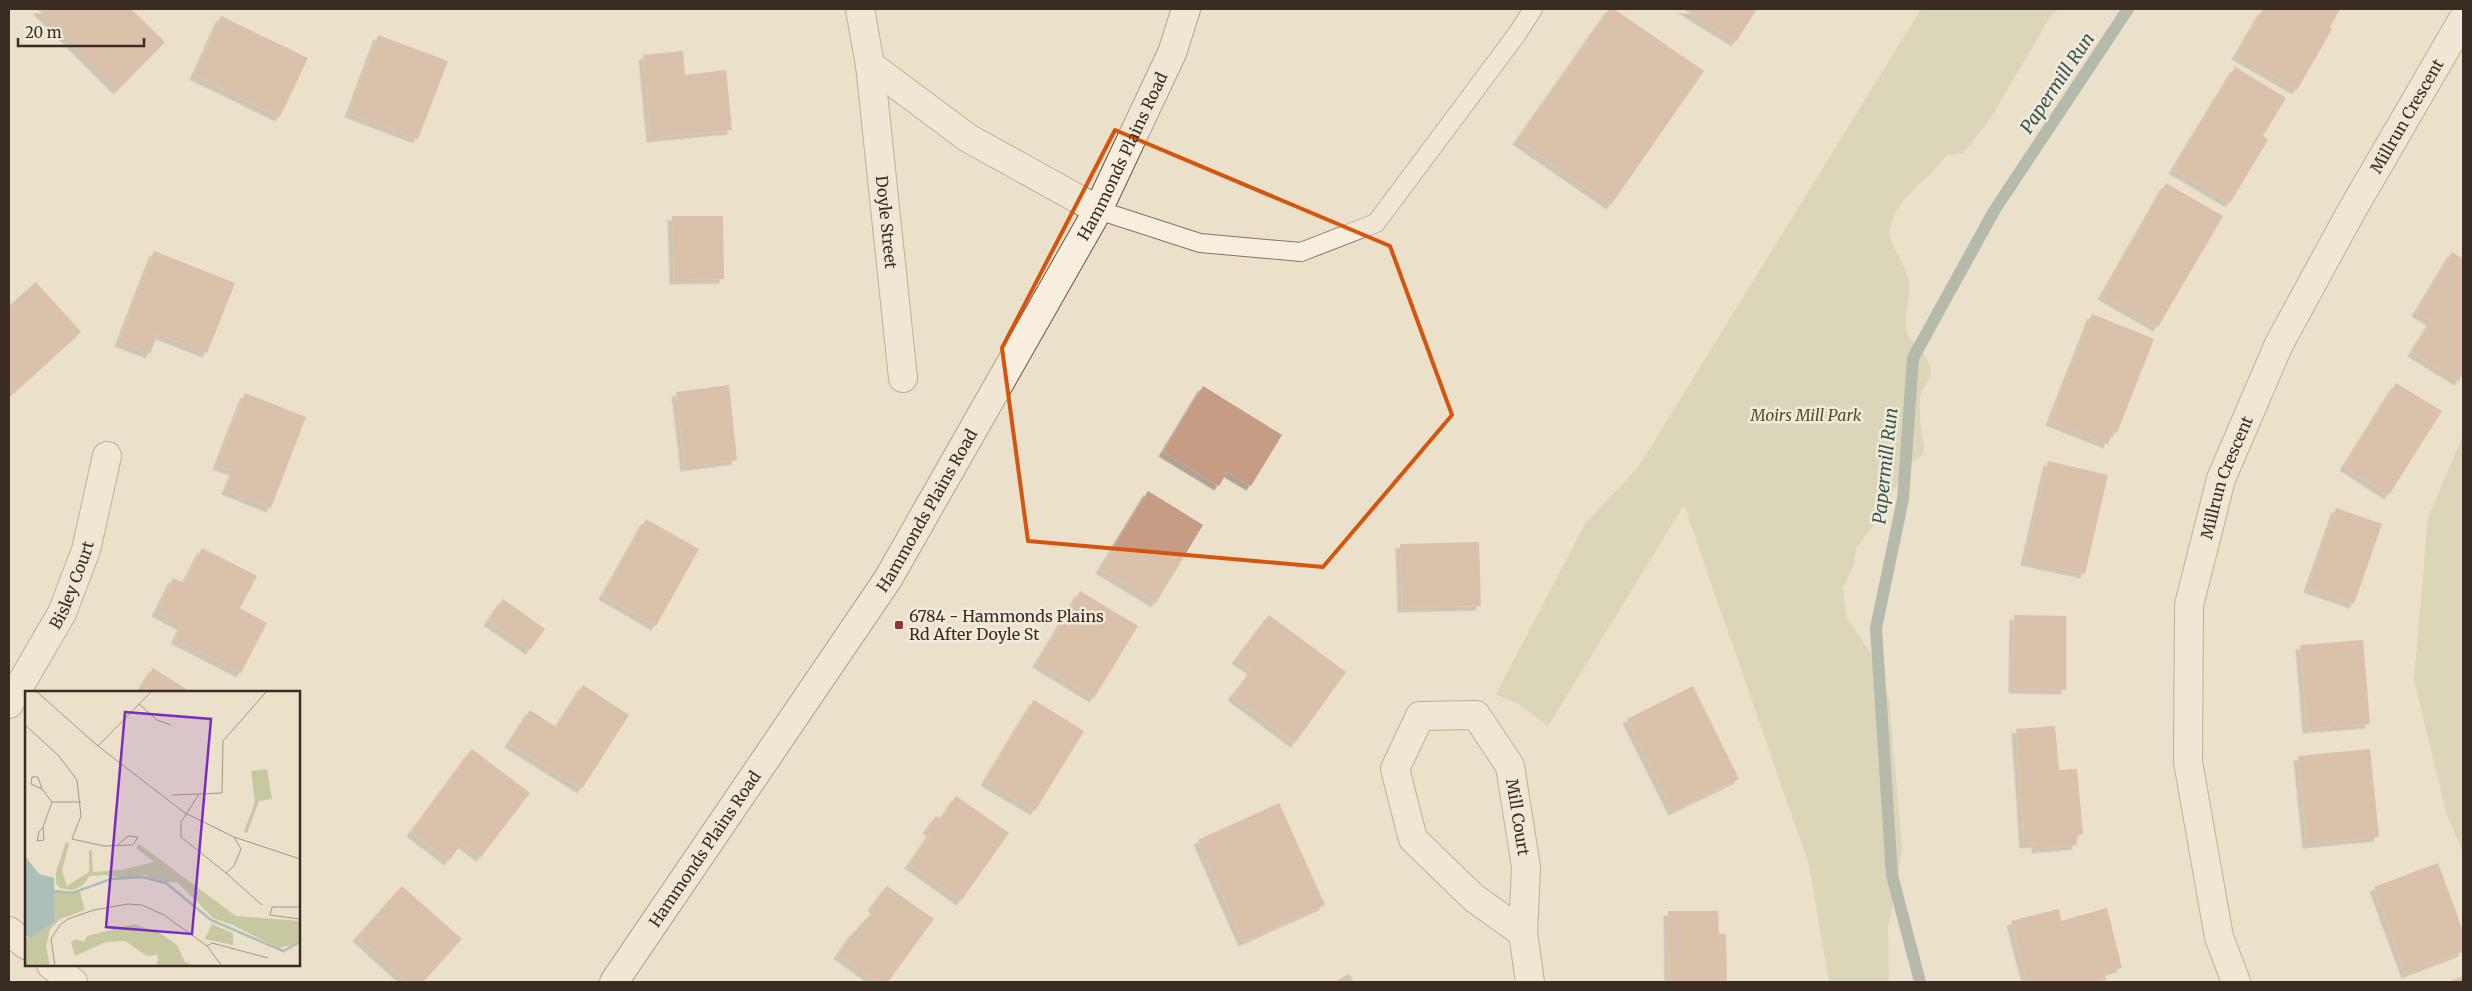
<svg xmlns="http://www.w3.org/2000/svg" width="2472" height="991" font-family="Merriweather,serif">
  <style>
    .green { fill: #c6c99f }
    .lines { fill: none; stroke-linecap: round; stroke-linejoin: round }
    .stream { stroke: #718e86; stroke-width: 12 }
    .building { fill: #c69c84; filter: url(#shadow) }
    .service-casing { stroke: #877360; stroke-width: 20 }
    .minor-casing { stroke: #877360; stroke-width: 30 }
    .secondary-casing { stroke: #695443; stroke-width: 30 }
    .service { stroke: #f7eedd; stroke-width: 18 }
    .minor { stroke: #f7eedd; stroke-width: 28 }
    .secondary { stroke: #f7eedd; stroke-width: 28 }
    .marked { fill: none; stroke: #d6540e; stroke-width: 4; stroke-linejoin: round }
    .poi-dot { fill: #91353a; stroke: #f3ebd9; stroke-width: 2 }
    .labels { text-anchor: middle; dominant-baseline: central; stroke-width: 5; stroke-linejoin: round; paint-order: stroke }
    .street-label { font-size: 16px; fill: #392c22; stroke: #f3ebd9 }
    .park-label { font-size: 16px; font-style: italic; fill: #4b532a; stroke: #f3ebd9 }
    .poi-label { font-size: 16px; fill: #392c22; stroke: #f3ebd9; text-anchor: start }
    .water-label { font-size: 18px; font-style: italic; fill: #335753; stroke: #f3ebd9 }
    .inset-river { fill: none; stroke: #aac0b9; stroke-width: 2.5 }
    .inset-road { fill: none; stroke: #a49887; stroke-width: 1 }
    .view { fill: #7b2cbf; fill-opacity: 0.15; stroke: #7b2cbf; stroke-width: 2.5 }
    .inset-edge { fill: none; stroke: #392c22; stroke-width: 2.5 }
  </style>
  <defs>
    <filter id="shadow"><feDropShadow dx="-4.5" dy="4.5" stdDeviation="0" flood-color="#0004"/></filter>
  </defs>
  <rect width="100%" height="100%" fill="#ebe0ca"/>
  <path class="green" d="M1921,9h137l-8,8 -60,102 -27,34 -16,2c-17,25 -56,44 -57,78 0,15 18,34 19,50 2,16 -7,33 -2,49 4,13 20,20 23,34 3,13 -5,17 -9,28 -4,16 1,36 3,53l-1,7 -11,9 -23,33 -10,22 -23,30 -2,17 -11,23 3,29 30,44 7,14 6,24 13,148 -5,42 -9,38 1,55h-60l-20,-117 -125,-360 -136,221 -28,-21 -24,-11 89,-170 54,-58z
    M2463,435v418l-16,-38 -33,-135 14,-162z"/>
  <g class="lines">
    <path class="stream" d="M1920,982l-28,-107 -16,-247 27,-129 10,-141 81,-147 134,-202"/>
  </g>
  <path class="building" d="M37,9h94l34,33 -47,48z
    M1609,9h5l90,62 -93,134 -94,-65z
    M1683,9h74l-21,33z
    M2263,9h77l-10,18 2,2 -35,61 -61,-35z
    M221,16l87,42 -28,59 -86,-42z
    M378,35l70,26 -30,78 -69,-26z
    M683,51l2,24 41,-5 6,60 -81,8 -8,-83z
    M2235,67l51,31 -23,38 5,4 -38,63 -57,-34z
    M2166,183l57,33 -65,111 -56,-32z
    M672,216h51l1,63 -50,1z
    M154,251l81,32 -28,70 -49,-19 -8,20 -31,-12z
    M2452,252l11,7v115l-4,7 -47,-29 19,-31 -15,-9z
    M36,282l45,50 -66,60 -6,-6v-80z
    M2092,314l62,25 -37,94 -4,-2 -5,13 -58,-23z
    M2396,383l46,28 -53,84 -45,-29z
    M729,385l8,75 -52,7 -9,-75z
    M1203,386l79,49 -31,51 -24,-14 -8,14 -56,-34z
    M245,393l61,24 -35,91 -45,-18 8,-19 -17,-6z
    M2048,461l60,14 -23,99 -60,-13z
    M1148,491l55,34 -47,78 -56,-34z
    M2336,508l46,16 -28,80 -46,-16z
    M646,519l53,30 -43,77 -53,-31z
    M1479,542l2,64 -79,2 -2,-64z
    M202,548l55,28 -17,32 27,15 -26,50 -66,-34 7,-13 -26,-14 17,-34 11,5z
    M1080,591l58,35 -44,72 -57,-35z
    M503,599l42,30 -15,21 -42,-29z
    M1269,615l77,57 -51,71 -63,-47 20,-26 -16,-11z
    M2014,615l52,1v74l-53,-1z
    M2363,640l7,84 -63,5 -7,-84z
    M153,668l38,24h-53z
    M583,685l46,30 -47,74 -73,-46 21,-33 26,17z
    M1693,686l46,93 -66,32 -46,-92z
    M1034,700l50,31 -49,80 -50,-30z
    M2055,726l4,44 18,-1 6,65 -7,1 1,10 -41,4v-6l-12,1 -8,-115z
    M472,749l58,44 -49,64 -19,-14 -13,18 -38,-29z
    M2370,749l9,88 -72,7 -9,-88z
    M956,796l53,37 -48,68 -52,-37 22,-32 -4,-3 9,-13 5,3z
    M1279,803l46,102 -82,37 -45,-102z
    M2438,863l25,68v21l-57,22 -32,-87z
    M402,886l60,53 -39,43h-16l-50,-45z
    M887,886l47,33 -46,63h-12l-38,-28 16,-23 2,1 11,-15 1,2 7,-10 -3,-3z
    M2107,908l15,60 -18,4 2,8 -10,2h-69l-16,-61 48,-12 2,12z
    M1668,911h50l1,23h7l1,48h-58z
    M1349,974l5,8h-19z
    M2463,976v6h-15z"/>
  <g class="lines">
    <defs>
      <path id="service" d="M1098,210l102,33 101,9 75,-29 141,-189 16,-25"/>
      <g id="minor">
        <path d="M860,9l10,56 98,73 130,72"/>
        <path id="s1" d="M870,65l33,313"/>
        <path id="s2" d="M9,704l53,-91 24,-63 21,-94"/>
        <path d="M9,931l17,14"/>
        <path id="s3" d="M1523,933l-49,-35 -61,-59 -18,-70 25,-53 56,-1 34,51 16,101 -3,66 7,49"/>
        <path d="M51,965l22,17"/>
        <path id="s4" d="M2236,982l-17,-45 -31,-175 1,-157 32,-126 58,-135 72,-132 112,-193"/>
      </g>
      <g id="secondary">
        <path id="s5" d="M614,982l274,-403 210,-369 74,-157 14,-44"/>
      </g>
    </defs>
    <use href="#service" class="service-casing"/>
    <use href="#minor" class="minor-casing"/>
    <use href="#secondary" class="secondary-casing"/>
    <use href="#service" class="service"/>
    <use href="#minor" class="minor"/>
    <use href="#secondary" class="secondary"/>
  </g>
  <path d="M0 0H2472V991H0ZM1115,130l275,116 62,169 -129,152 -295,-26 -26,-193z" fill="#ebe0ca" fill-opacity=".55" fill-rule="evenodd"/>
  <path class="marked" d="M1115,130l275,116 62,169 -129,152 -295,-26 -26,-193z"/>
  <rect class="poi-dot" x="894" y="620" width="10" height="10" rx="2.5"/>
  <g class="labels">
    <g class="street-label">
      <text stroke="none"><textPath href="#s4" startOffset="921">Millrun Crescent</textPath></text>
      <text stroke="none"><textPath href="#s5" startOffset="971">Hammonds Plains Road</textPath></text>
      <text stroke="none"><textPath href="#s1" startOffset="158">Doyle Street</textPath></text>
      <text stroke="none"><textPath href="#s4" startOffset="516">Millrun Crescent</textPath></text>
      <text stroke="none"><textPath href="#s5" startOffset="566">Hammonds Plains Road</textPath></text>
      <text stroke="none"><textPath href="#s2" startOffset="135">Bisley Court</textPath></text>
      <text stroke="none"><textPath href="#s3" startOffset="445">Mill Court</textPath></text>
      <text stroke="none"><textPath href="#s5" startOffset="161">Hammonds Plains Road</textPath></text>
    </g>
    <g class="park-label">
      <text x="1806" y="415">Moirs Mill Park</text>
    </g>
    <g class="poi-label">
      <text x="909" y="616">6784 - Hammonds Plains<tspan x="909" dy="18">Rd After Doyle St</tspan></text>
    </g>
    <g class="water-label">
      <text transform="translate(2057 83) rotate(-56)">Papermill Run</text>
      <text transform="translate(1885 466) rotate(-84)">Papermill Run</text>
    </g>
  </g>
  <g transform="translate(25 691)">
    <rect width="275" height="275" fill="#ebe0ca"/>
    <path d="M242,78l5,30 -13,2 -12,32 -3,-1 11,-30 -4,-31zM41,151l3,2 -7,26 5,16 22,-14v-22h3l1,22 29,-2 32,-8 -18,-14 3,-4 97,72 64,5v22l-22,5 -45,-23 -20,-7 -36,-36 -19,1 -12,-8 -23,3 -17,-3 -16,1 -8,10 -10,4 -12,-2 -4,-5v-11zM29,200l26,1 5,18 -25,9 -10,10 -4,17 4,20h-25v-27l30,-17zM109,233l26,9 17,12 8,17 10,4h-38l1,-11 -11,1 -22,-15 -19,1 -31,14 -4,-14 5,-3 8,3 3,-6zM187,233l21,9v12l-28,-6z" fill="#c6c99f"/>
    <path d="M0,165l14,18 15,4 1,44 -24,15 -6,-1z" fill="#aac0b9"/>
    <path class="inset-river" d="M29,200l18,2 39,-14 31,-2 24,6 45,37 72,31 17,-9"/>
    <path class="inset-road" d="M11,0l62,55 87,67 49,24 66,22M114,13l18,16 14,5M0,34l34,31 18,24 4,36 -9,23 32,7 29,-1 5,-8 -10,-1 -10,9M73,55l54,-55M7,86h6l4,12 -11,-5zM17,98l10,13 -9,25M147,104l27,-1M27,111h29M18,136l1,13 -7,1 2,-9zM209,146l7,12 -7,17 -8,7 -45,-36v-15l18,-28 23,-1 1,-52 44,-50M201,182l36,32M275,216h-28l-2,8 30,4M182,255l5,-3 56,15M30,275l-4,-27 9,-14 8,-6 26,-9 34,-6 14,1 22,10 43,31 15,20M80,275h18"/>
    <path class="view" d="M100,21l86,7 -19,215 -86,-7z"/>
    <rect width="275" height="275" class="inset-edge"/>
  </g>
  <rect width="2472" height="991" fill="none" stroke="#392c22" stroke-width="20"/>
  <path d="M18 38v8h126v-8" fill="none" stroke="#392c22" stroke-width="2.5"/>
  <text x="25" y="38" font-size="15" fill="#392c22" stroke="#f3ebd9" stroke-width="4" paint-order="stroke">20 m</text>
</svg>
